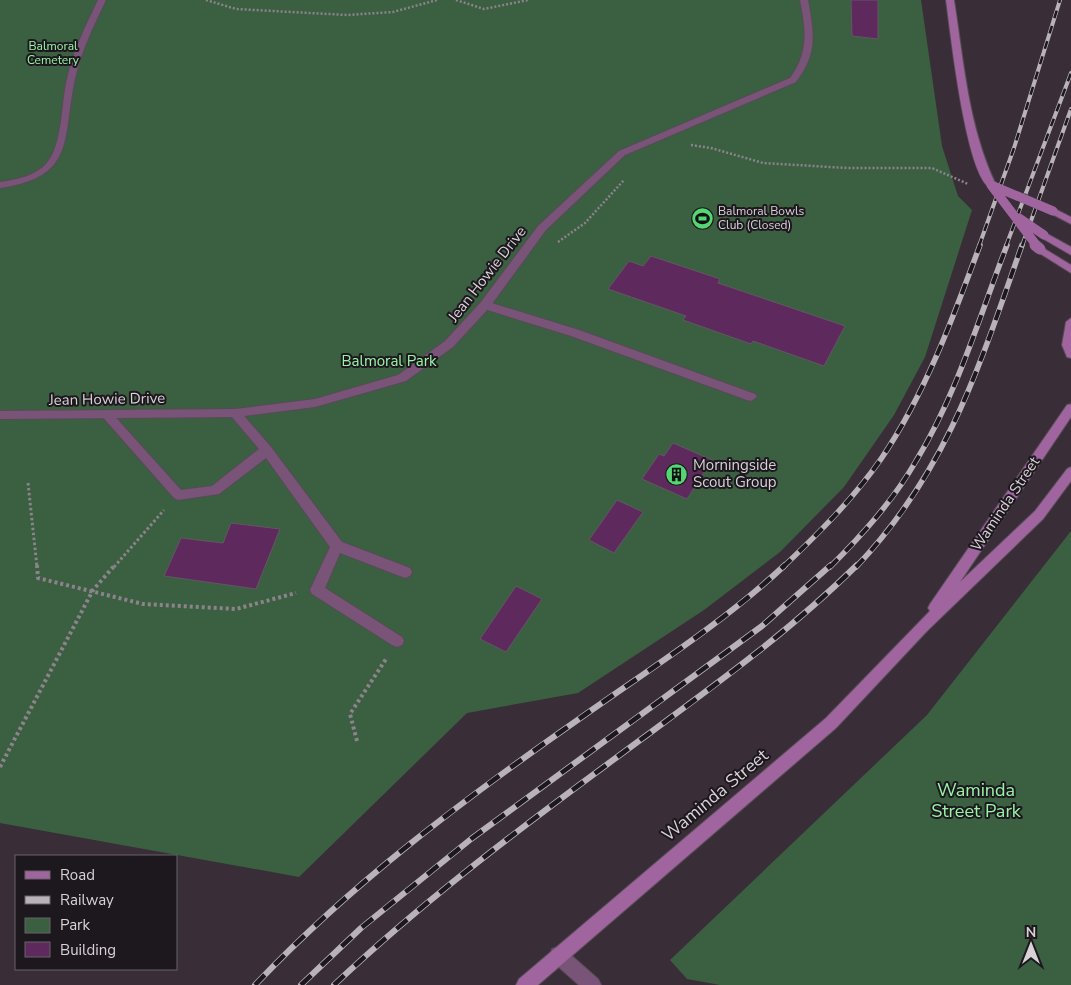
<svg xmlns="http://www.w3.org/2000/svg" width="1071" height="985" font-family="'Nunito Sans',sans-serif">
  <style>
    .green { fill: #3b5f41 }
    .building { fill: #5e2a5e; stroke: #625762 }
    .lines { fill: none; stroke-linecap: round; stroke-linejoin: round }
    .lane-casing { stroke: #564c55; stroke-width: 2 }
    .street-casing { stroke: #564c55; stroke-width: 2 }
    .secondary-casing { stroke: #564c55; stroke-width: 2 }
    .path-far2 { stroke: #8c838b; stroke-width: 2.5; stroke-dasharray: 2 2; stroke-linecap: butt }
    .path-far1 { stroke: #8c838b; stroke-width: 3; stroke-dasharray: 2.5 2.5; stroke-linecap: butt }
    .path { stroke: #8c838b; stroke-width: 4; stroke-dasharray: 3 3; stroke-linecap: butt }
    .lane { fill: #795378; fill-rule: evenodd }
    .street { fill: #795378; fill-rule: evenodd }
    .secondary { fill: #a0649f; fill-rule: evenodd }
    .rail-far2-casing { stroke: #b9b2b9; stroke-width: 4 }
    .rail-far1-casing { stroke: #b9b2b9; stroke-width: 5.5 }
    .rail-casing { stroke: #b9b2b9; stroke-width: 6 }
    .rail-far2 { stroke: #1d181d; stroke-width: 2.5; stroke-dasharray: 8; stroke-linecap: butt }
    .rail-far1 { stroke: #1d181d; stroke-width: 4; stroke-dasharray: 11; stroke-linecap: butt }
    .rail { stroke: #1d181d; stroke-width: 4.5; stroke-dasharray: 14; stroke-linecap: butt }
    .secondary-bridge-far1-casing { stroke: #564c55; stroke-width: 9; stroke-linecap: butt }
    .secondary-bridge-casing { stroke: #564c55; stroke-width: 12; stroke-linecap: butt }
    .secondary-bridge-far1 { stroke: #a0649f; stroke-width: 9 }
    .secondary-bridge { stroke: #a0649f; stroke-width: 11 }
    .labels { text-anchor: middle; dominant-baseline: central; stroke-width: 4; stroke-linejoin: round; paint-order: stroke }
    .far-park-label { font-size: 12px; fill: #99f4a8; stroke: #1d181d }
    .far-poi-label { font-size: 12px; fill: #d8d2d8; stroke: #1d181d; text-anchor: start }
    .street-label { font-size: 15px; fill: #d8d2d8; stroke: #1d181d }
    .park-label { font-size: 15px; fill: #99f4a8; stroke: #1d181d }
    .poi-label { font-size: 15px; fill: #d8d2d8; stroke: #1d181d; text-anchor: start }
    .near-park-label { font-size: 18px; fill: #99f4a8; stroke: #1d181d }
    .near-street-label { font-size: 18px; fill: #d8d2d8; stroke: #1d181d }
  </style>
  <rect width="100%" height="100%" fill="#392e38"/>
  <path class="green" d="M0,0h921l21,146 16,50 14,14 -47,147 -31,58 -50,72 -64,65 -76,58 -126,83 -111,20 -168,164 -299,-54z
    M1071,531v454h-351l-33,-6 -17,-19 257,-245z"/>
  <path class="building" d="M851,0h27v39l-26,-3z
    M651,256l69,23 -2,4 127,43 -21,40 -71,-25 -2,3 -68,-24 3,-4 -78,-27 21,-28 14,5z
    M673,443l39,17 -25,39 -45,-20 17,-25 5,2z
    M617,500l26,12 -29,41 -25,-13z
    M231,523l49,6 -24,60 -92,-13 17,-38 42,5z
    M516,586l26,13 -36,53 -26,-13z"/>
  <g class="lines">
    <defs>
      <path id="lane" d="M485,301l94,29 176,64 2,3 -6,4 -4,-1 -176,-64 -90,-28 -1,-3z
        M235,409l4,1 32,37 71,95 68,26 2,4 -2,4 -5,2 -65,-25 -15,35 77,49 2,4 -2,4 -5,2 -5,-2 -80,-51 -2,-4 20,-43 -64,-89 -47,36 -41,6 -4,-2 -74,-84 6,-4 4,1 71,79 31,-4 47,-37 -28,-33 -2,-3 2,-3z"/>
      <path id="street" d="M98,0h8c-12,25 -25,51 -31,79 -13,59 2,98 -75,109v-6c16,-2 35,-6 46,-18 17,-19 15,-61 21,-85 6,-28 19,-54 31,-79z
        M800,0h8c6,34 10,53 -12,82l-171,73 -79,75 -57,78 -36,39 -47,34 -91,26 -80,10 -235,2v-8l235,-2 80,-10 83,-24 47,-34 36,-39 57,-76 81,-75 171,-73c19,-25 16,-49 10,-78z
        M558,947l6,2 34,30 3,6h-22l-27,-24 -2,-6 2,-6z"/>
      <path id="secondary" d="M946,0h8c10,63 14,126 42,185l-5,3c-25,-8 -41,-160 -45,-188z
        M1053,208l18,9v7l-21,-11v-4z
        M1044,232l27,15v8l-31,-18v-4z
        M1040,246l31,19v8l-35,-22v-4z
        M1071,318v40l-4,-1 -5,-12 4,-23z
        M1071,404v13l-111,165 75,-71 32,-42 4,-2v14l-28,38 -116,112 -91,97 -298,257h-22l3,-6 307,-261 104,-107 -2,-3 2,-4 137,-199z"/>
    </defs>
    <use href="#lane" class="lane-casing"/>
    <use href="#street" class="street-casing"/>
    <use href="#secondary" class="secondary-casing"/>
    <path class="path-far2" d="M206,0l30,9 111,6 46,-3 44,-12
      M456,0l28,9 44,-9
      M691,145l20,3 52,15 84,5h85l36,16
      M558,242l27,-19 39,-43"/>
    <path class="path-far1" d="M28,483l9,84
      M114,567l50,-57"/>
    <path class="path" d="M37,565l1,13 105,26 93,5 60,-16
      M357,741l-7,-27 36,-55
      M0,767l93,-177 22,-25"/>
    <use href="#lane" class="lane"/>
    <use href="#street" class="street"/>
    <use href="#secondary" class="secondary"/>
    <defs>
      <path id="rail-far2" d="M979,246l35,-98 46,-148
        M1006,246l65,-173
        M1022,246l49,-137"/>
      <path id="rail-far1" d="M783,567c36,-34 70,-68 98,-108 44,-65 72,-141 99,-214
        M830,567c32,-32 63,-66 86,-106 41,-67 63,-143 91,-216
        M856,567c92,-97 123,-200 166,-322"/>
      <path id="rail" d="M255,985c97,-102 208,-185 324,-266 69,-49 143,-95 206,-154
        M301,985l60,-57 110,-89 291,-213 69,-61
        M334,985c85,-80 177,-150 271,-219 86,-64 175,-125 252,-201"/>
    </defs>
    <use href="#rail-far2" class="rail-far2-casing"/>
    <use href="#rail-far1" class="rail-far1-casing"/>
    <use href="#rail" class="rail-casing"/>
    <use href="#rail-far2" class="rail-far2"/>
    <use href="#rail-far1" class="rail-far1"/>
    <use href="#rail" class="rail"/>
    <defs>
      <path id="secondary-bridge-far1" d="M991,185l46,61
        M991,185l62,26
        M1019,218l25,17"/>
      <path id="secondary-bridge" d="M1035,245l5,4"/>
    </defs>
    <use href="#secondary-bridge-far1" class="secondary-bridge-far1-casing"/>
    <use href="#secondary-bridge" class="secondary-bridge-casing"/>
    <use href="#secondary-bridge-far1" class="secondary-bridge-far1"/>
    <use href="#secondary-bridge" class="secondary-bridge"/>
  </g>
  <defs>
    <symbol id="stadium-disc" viewBox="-11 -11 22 22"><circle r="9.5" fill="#53d673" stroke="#1d181d"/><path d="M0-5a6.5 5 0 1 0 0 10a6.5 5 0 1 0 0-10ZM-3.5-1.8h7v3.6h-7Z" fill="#111"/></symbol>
    <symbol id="building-disc" viewBox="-11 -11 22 22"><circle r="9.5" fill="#53d673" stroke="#1d181d"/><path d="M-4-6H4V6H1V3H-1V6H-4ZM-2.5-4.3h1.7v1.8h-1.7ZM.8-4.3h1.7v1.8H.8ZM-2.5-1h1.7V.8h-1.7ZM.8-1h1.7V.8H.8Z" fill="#111"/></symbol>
  </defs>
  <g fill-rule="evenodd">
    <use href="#stadium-disc" x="690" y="206" width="25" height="25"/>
    <use href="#building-disc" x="664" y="462" width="25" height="25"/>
  </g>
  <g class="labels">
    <g class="far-park-label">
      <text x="53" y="46">Balmoral<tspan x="53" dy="14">Cemetery</tspan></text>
    </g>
    <g class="far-poi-label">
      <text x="718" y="211">Balmoral Bowls<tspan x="718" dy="14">Club (Closed)</tspan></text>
    </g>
    <g class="street-label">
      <text transform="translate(487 274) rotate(-52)">Jean Howie Drive</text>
      <text transform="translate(107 399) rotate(-1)">Jean Howie Drive</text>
      <text transform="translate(1005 504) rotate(-56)">Waminda Street</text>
    </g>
    <g class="park-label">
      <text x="389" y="361">Balmoral Park</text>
    </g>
    <g class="poi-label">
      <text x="693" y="465">Morningside<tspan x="693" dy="17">Scout Group</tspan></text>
    </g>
    <g class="near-park-label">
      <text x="976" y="790">Waminda<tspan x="976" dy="21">Street Park</tspan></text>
    </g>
    <g class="near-street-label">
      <text transform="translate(715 795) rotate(-40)">Waminda Street</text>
    </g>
  </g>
  <rect x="15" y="855" width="162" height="115" fill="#1d181d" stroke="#686268"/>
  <rect x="25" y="871" width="25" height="8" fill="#a0649f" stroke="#686268"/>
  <text x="60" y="880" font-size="15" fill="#d8d2d8">Road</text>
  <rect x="25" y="896" width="25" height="8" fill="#b9b2b9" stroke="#686268"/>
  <text x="60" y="905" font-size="15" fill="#d8d2d8">Railway</text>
  <rect x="25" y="918" width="25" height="15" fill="#3b5f41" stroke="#686268"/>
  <text x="60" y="930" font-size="15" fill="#d8d2d8">Park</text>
  <rect x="25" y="942" width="25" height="15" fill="#5e2a5e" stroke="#686268"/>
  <text x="60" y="955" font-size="15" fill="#d8d2d8">Building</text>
  <g transform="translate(1031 945)" stroke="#1d181d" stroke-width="4" paint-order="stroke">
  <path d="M0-4L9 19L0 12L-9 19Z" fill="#d8d2d8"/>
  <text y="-8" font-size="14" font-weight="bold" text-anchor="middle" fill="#d8d2d8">N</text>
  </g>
</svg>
